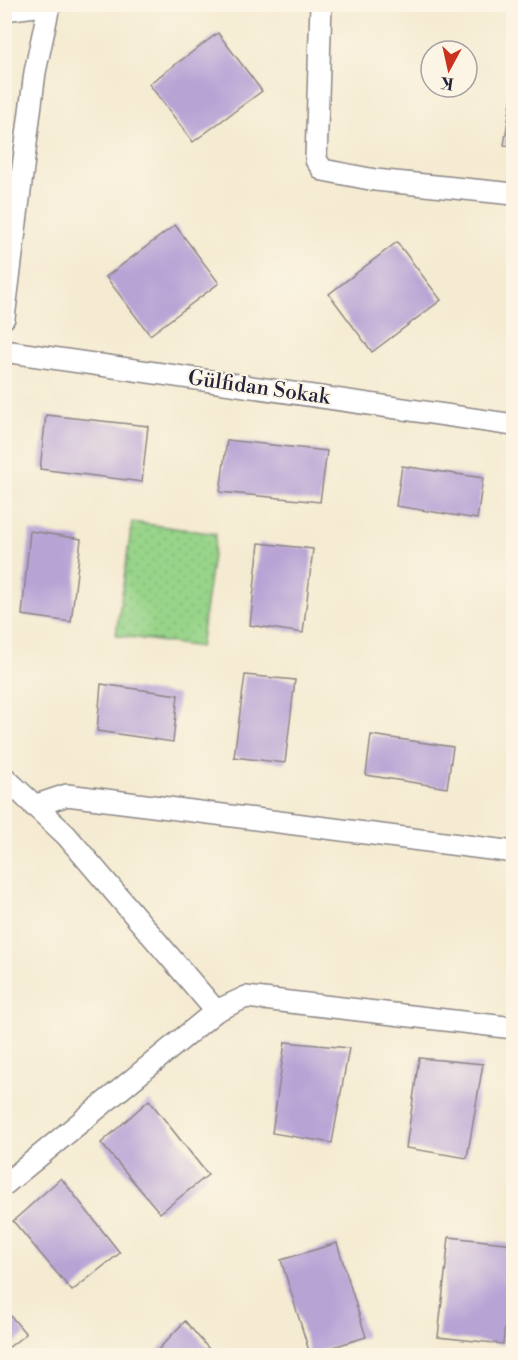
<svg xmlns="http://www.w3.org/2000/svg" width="518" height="1360" font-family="'Libre Bodoni',serif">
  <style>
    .grass { fill: url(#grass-dots); stroke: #5d7b62; stroke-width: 1.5 }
    .building { fill: #b8a3d5 }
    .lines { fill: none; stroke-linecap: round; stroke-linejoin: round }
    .minor-casing { stroke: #8c8686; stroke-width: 24 }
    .minor { stroke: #fff; stroke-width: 21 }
    .labels { text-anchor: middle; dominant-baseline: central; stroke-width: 4.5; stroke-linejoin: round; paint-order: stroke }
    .street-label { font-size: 21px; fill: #22223b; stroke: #fcf5e5 }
  </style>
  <defs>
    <pattern id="grass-dots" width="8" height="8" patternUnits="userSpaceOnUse" patternTransform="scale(1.5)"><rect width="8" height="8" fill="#98d489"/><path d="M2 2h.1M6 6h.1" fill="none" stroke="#83b677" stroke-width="1.8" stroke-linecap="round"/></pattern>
  </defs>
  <rect width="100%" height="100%" fill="#fcf5e5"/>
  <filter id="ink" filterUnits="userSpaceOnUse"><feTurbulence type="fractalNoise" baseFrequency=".0167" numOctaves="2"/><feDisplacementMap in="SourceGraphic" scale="12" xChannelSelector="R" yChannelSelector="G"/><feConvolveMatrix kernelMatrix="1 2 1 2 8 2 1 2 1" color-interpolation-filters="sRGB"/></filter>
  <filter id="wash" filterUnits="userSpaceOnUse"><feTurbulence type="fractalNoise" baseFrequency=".008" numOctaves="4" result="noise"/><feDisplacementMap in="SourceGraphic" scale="24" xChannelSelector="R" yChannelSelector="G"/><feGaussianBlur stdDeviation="1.35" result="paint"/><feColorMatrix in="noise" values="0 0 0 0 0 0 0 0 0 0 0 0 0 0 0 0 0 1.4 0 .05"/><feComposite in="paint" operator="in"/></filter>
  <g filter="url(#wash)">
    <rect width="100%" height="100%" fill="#f5ebd2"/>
    <path class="grass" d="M132,522l84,12 -16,113 -84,-12z"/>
    <g id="blocks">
      <path class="building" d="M218,33l44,58 -69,51 -44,-58z
        M512,96h2v51l-10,-2z
        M175,225l44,58 -69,52 -44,-58z
        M397,242l44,58 -69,52 -43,-58z
        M46,415l102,11 -6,56 -102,-13z
        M227,440l100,11 -7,51 -100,-10z
        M402,466l81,12 -6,41 -81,-13z
        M30,531l51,8 -10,83 -49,-7z
        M259,543l54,6 -10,84 -53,-8z
        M245,675l50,5 -10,83 -51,-6z
        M101,684l77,11 -5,47 -76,-11z
        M371,735l82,12 -6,41 -81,-13z
        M285,1042l64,6 -17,95 -60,-10z
        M419,1058l64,6 -16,94 -61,-10z
        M149,1100l59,75 -48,38 -59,-70z
        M61,1178l59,75 -48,38 -59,-70z
        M449,1237l65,7 -11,100 -65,-7z
        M337,1243l29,94 -56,17 -29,-94z
        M4,1308l22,26 -22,17z
        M185,1321l30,35h-63z"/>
    </g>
  </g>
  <g filter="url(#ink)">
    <use href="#blocks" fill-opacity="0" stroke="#8c8686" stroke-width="1.5"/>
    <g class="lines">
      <defs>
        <path id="minor" d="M321,4l-5,156 7,10 52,10 139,14
          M4,10l48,-6
          M4,318l31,-246 14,-66
          M4,351l510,74
          M4,777l62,58 150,176
          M34,806l33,-11 447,57
          M4,1185l212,-174 30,-14 268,31"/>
      </defs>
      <use href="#minor" class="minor-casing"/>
      <use href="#minor" class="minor"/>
    </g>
  </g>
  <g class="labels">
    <g class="street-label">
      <text transform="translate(259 388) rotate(8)">Gülfidan Sokak</text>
    </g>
  </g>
  <rect width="518" height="1360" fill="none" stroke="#fcf5e5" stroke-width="24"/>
  <g transform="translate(449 69) rotate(188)"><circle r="28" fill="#fcf5e5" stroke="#a5a1a1" stroke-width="1.5"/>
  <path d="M0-4.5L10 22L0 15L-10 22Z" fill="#c8321e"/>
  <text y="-9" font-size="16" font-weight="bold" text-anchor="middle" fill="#22223b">K</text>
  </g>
</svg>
